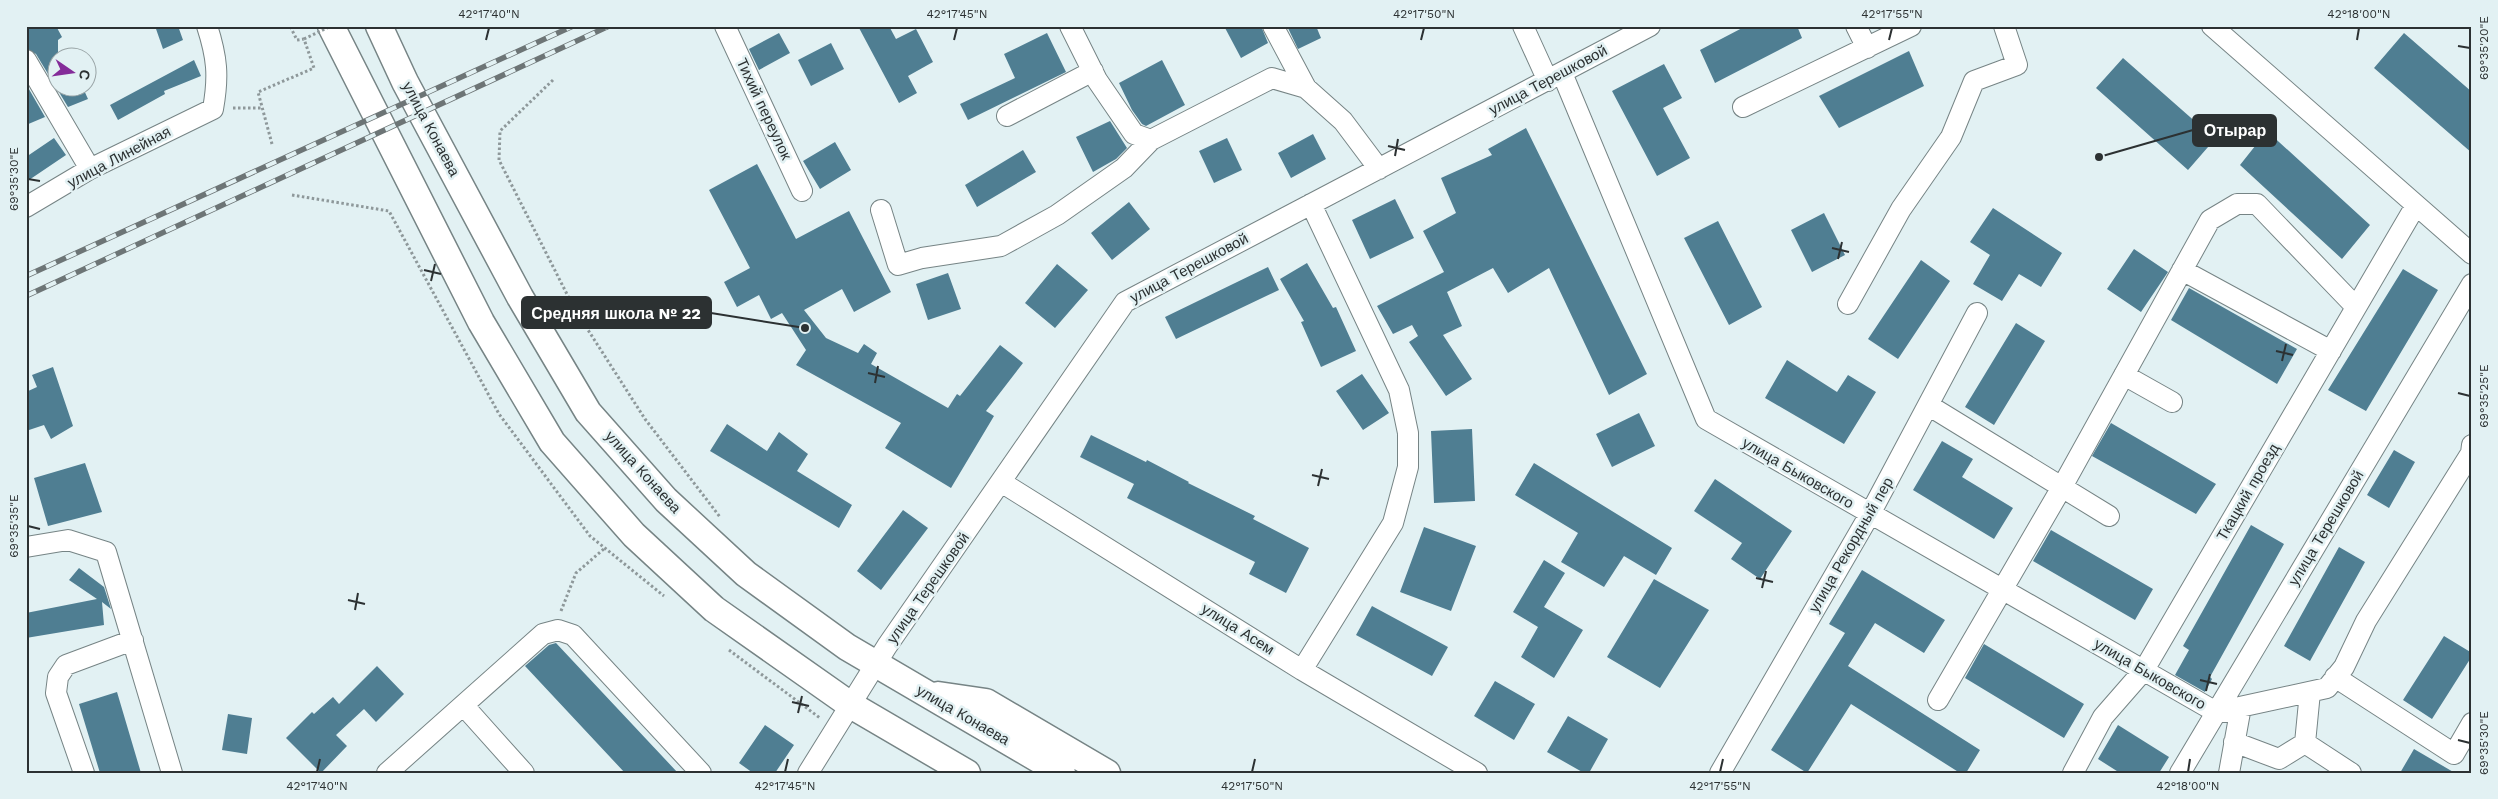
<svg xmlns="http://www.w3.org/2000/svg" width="2498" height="799" font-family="'Work Sans',sans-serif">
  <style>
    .building { fill: #4f7e92 }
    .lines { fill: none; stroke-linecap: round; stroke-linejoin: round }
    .minor-casing { stroke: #768485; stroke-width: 22 }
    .major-casing { stroke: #768485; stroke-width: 29 }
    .path { stroke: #8e989a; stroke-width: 3; stroke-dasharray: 2.5 2.5; stroke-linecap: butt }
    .minor { stroke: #fff; stroke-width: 20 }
    .major { stroke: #fff; stroke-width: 26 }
    .rail-casing { stroke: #6d7576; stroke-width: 5.5 }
    .rail { stroke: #e2f1f3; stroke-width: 4; stroke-dasharray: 11; stroke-linecap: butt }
    .path-bridge { stroke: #8e989a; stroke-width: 3; stroke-dasharray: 2.5 2.5; stroke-linecap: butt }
    .ticks { fill: none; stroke: #2c3132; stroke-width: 2 }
    .labels { text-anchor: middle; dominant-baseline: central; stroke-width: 5; stroke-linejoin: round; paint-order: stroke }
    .street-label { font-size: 15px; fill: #2c3132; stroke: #e2f1f3 }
    .leader { fill: none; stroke: #2c3132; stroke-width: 2 }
    .callout-dot { fill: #2c3132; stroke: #e2f1f3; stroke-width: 2 }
    .callout { fill: #2c3132; stroke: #2c3132; stroke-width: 2 }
    .callout-label { font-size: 16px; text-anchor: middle; font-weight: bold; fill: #fff }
    .neatline { fill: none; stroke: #2c3132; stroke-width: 2 }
    .ticks-label { font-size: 12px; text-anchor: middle; fill: #2c3132 }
  </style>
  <rect width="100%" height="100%" fill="#e2f1f3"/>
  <path class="building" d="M26,26h30l6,11 -4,3v48h25l5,11 -20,8 -32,-53 -10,-6z
    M155,26h23l5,14 -20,9z
    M858,26h31l7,13 20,-10 17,33 -25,14 9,17 -18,10z
    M1224,26h37l7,17 -27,15z
    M1287,26h29l5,12 -23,11z
    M1746,26h51l5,12 -87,45 -15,-33z
    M779,33l11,20 -31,17 -10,-21z
    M1047,33l19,39 -98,48 -8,-16 55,-26 -11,-24z
    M2404,33l68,59v61l-98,-85z
    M831,43l13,26 -33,17 -13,-26z
    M1909,51l15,35 -85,42 -20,-32z
    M2123,58l92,81 -27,31 -92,-82z
    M194,60l7,16 -37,15 1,3 -47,26 -8,-15z
    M1162,60l23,45 -39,21 -4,-2 -10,-14 -13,-27z
    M1664,64l18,34 -19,10 27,50 -33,18 -45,-85z
    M26,84l19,33 -19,8z
    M1110,121l17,27 -11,11 -23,13 -17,-35z
    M1526,128l121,246 -38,21 -60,-127 -41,25 -15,-25 -46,24 15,34 -19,9 29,44 -26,17 -37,-54 9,-6 -6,-11 -19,9 -16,-28 67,-34 -21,-41 33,-18 -15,-35 51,-23 -4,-6z
    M2267,131l103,94 -28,34 -102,-94z
    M1313,134l13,25 -35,19 -13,-25z
    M54,138l12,17 -40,27v-25z
    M1227,138l15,32 -28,13 -15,-32z
    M835,142l16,28 -31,19 -17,-28z
    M1023,150l13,22 -59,35 -12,-22z
    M757,164l39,75 53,-28 42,81 -37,20 -12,-23 -38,21 22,28 32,15 6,-9 13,9 -6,11 77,44 9,-14 3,2 40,-51 23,18 -37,48 8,5 -43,72 -66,-40 16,-25 -105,-58 10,-15 -24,-37 -11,6 -12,-24 -22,12 -13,-25 26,-14 -41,-78z
    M1395,199l19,39 -44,21 -18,-39z
    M1129,202l21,27 -38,31 -21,-27z
    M1993,208l69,45 -21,34 -22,-13 -17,27 -29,-17 17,-29 -20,-13z
    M1824,213l21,42 -33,17 -21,-42z
    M1718,221l44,86 -33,18 -45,-87z
    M2134,249l34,23 -27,40 -34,-23z
    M1921,260l29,21 -52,78 -30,-20z
    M1307,263l26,45 3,-1 20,44 -35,16 -20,-45 3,-1 -24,-42z
    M1057,264l31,26 -33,38 -30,-25z
    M1268,267l11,23 -103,49 -11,-22z
    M2403,269l35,21 -72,121 -38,-21z
    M948,273l13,36 -33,11 -12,-36z
    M2189,288l108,61 -20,35 -106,-64z
    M2016,323l29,18 -51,84 -29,-18z
    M1787,360l50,32 11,-17 28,17 -32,52 -79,-46z
    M53,367l20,59 -22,13 -7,-14 -18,6v-39l11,-5 -5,-12z
    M1362,374l27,39 -26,17 -27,-39z
    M1639,413l16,33 -43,21 -16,-33z
    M2111,423l105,61 -20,30 -104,-58z
    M727,424l40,27 12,-19 29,22 -11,17 55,34 -13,23 -129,-77z
    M1472,429l3,72 -41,2 -3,-72z
    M1091,435l55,27 1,-2 42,22 -1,1 67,33 -2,3 56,29 -23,45 -37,-19 6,-12 -128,-64 7,-14 -54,-27z
    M1942,441l31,18 -11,18 51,31 -19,31 -81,-49z
    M2394,450l21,12 -26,46 -22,-13z
    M85,463l17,49 -54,14 -14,-48z
    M1534,463l138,85 -16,27 -32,-19 -20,31 -43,-25 17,-29 -63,-38z
    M1715,479l77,52 -32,48 -29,-20 11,-16 -48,-32z
    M903,510l25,18 -47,62 -24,-19z
    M2251,525l33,19 -74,133 2,2 -7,13 -30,-17 14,-25 -6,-4z
    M1424,527l52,19 -25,65 -51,-19z
    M2051,530l102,59 -18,31 -102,-59z
    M2339,547l26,15 -55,99 -26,-15z
    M1544,560l21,13 -21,34 39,23 -29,48 -33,-21 17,-30 -25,-15z
    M79,568l25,19 7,22 -9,-7 2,23 -78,13v-25l71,-14 -28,-19z
    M1862,570l83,50 -21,33 -49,-30 -27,43 132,84 -14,23h-6l-109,-69 -44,69 -36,-23 74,-117 -16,-9z
    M1654,579l55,31 -49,78 -53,-31z
    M1372,606l76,41 -16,29 -76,-41z
    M2444,636l28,17v3l-40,63 -29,-19z
    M556,643l122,130h-53l-100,-107 24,-21z
    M1984,644l100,60 -20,34 -99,-60z
    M377,666l27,28 -28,28 -12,-13 -28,26 11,11 -26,27 -35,-35 26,-26 2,2 19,-17 6,7z
    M1495,681l40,23 -21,36 -40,-24z
    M117,692l24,81h-41l-21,-69z
    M228,714l24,4 -5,36 -25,-4z
    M1568,716l40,23 -19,34h-5l-37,-21z
    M765,725l29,20 -19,28h-22l-14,-10z
    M2118,725l51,32 -10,16h-39l-22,-14z
    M2414,749l41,24h-55z"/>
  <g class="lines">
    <defs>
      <path id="minor" d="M725,26l77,165
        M1070,26l27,54 37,54 17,6
        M1273,26l33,62
        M1523,26l25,55
        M1856,26l11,22
        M2212,26l260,228
        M26,60l64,109
        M1562,73l144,346 510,293h24l-11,61
        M1743,107l168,-81
        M1007,116l86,-45
        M26,207l64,-38 123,-60c6,-33 4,-52 -6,-83
        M881,210l17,55 24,-7 79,-12 56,-31 67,-47 27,-28 121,-62 34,10 37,33 36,48
        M2182,270l149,81
        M1848,304l53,-95 50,-72 23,-56 43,-16 -13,-39
        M2124,375l48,27
        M1928,405l181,111
        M1001,482l301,188 175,103
        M26,547l42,-7 38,12 66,221
        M1302,670l91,-147 15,-56v-34l-9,-43 -88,-186
        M2335,677l119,77 18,-31
        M1938,700l124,-213 148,-267 27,-16h20l99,103
        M464,706l60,67
        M2226,710l101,-22 17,-21 22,-46 105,-168 1,-8
        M2234,742l45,17 26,-16 5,-51
        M2305,743l46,30
        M84,773l-28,-80 2,-16 8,-12 67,-25
        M387,773l156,-139 15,-4 15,5 128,138
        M808,773l79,-127 238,-344 525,-276
        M1720,773l150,-259 107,-201
        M2073,773l30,-56 41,-47 272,-465
        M2180,773l292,-489"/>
      <path id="major" d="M331,26l150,296 71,120 82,93 80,74 135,95 118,69
        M379,26l26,56 115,215 68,115 78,88 80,74 101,73 215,126
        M938,695l48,7 121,71"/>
    </defs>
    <use href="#minor" class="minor-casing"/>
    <use href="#major" class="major-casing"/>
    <path class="path" d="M553,80l-53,51 -1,29 75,148 71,111 75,98
      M233,108h29
      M272,144l-14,-52 56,-24 -10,-29 -7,1 -7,-14
      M292,195l97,16 110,203 91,122 74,60
      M561,611l15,-38 29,-25
      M729,650l91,68"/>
    <use href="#minor" class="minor"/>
    <use href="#major" class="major"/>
    <defs>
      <path id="rail" d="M26,276l547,-250
        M26,296l583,-270"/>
    </defs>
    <use href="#rail" class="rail-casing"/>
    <use href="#rail" class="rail"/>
    <path class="path-bridge" d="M304,39l27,-13"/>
  </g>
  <path class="ticks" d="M486,40l3,-12M954,40l3,-12M1421,40l3,-12M1889,40l3,-12M2357,40l2,-12M2458,46l12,2M1388,146l17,4M1395,156l3,-17M28,179l12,2M1832,248l17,4M1838,259l4,-17M424,270l17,4M431,281l4,-17M2276,351l17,4M2282,361l4,-17M868,373l17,4M875,383l3,-17M2458,393l12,3M1312,475l17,4M1318,486l4,-17M28,526l12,3M1756,578l17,4M1762,588l4,-17M348,600l17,4M355,610l3,-17M2200,680l17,4M2206,691l4,-17M792,702l17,4M798,713l4,-17M2458,740l12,3M317,772l3,-13M785,772l3,-13M1252,772l3,-13M1720,772l3,-13M2188,772l2,-13"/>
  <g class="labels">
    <g class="street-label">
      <text transform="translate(1548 80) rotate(-28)">улица Терешковой</text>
      <text transform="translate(764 109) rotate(65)">Тихий переулок</text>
      <text transform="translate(431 129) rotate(62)">улица Конаева</text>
      <text transform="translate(119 157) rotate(-28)">улица Линейная</text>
      <text transform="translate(1189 268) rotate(-28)">улица Терешковой</text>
      <text transform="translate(643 472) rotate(48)">улица Конаева</text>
      <text transform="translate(1798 473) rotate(30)">улица Быковского</text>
      <text transform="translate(2248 492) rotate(-60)">Ткацкий проезд</text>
      <text transform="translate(2326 528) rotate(-59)">улица Терешковой</text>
      <text transform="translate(1851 545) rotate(-60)">улица Рекордный пер</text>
      <text transform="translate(928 588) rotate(-55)">улица Терешковой</text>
      <text transform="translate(1238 629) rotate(32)">улица Асем</text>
      <text transform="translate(2150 674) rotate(30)">улица Быковского</text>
      <text transform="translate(963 715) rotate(30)">улица Конаева</text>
    </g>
  </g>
  <path class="leader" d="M2099 157L2193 130M805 328L711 313"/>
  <g class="callout-dot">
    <circle cx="2099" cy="157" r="5"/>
    <circle cx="805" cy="328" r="5"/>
  </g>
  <g class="callout">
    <rect x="2193" y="115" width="83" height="31" rx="5"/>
    <rect x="522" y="297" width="189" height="31" rx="5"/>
  </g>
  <g class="callout-label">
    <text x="2235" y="136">Отырар</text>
    <text x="616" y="319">Средняя школа № 22</text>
  </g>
  <rect width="2498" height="799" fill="none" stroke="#e2f1f3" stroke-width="55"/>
  <g transform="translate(72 72) rotate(103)"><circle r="24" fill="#e2f1f3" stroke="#99a4a6"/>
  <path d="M0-4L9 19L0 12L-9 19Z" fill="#842c99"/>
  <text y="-8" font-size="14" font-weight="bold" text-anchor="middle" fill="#2c3132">С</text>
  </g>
  <rect x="28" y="28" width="2442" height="744" class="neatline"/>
  <g class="ticks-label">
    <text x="489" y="18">42°17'40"N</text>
    <text x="957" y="18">42°17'45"N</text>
    <text x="1424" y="18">42°17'50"N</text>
    <text x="1892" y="18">42°17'55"N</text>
    <text x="2359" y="18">42°18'00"N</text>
    <text transform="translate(2484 48) rotate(-90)" y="4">69°35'20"E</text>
    <text transform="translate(14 179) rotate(-90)" y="4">69°35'30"E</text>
    <text transform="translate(2484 396) rotate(-90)" y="4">69°35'25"E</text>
    <text transform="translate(14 526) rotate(-90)" y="4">69°35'35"E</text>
    <text transform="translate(2484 743) rotate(-90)" y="4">69°35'30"E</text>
    <text x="317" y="790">42°17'40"N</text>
    <text x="785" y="790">42°17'45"N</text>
    <text x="1252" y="790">42°17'50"N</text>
    <text x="1720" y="790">42°17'55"N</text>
    <text x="2188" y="790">42°18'00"N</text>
  </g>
</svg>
